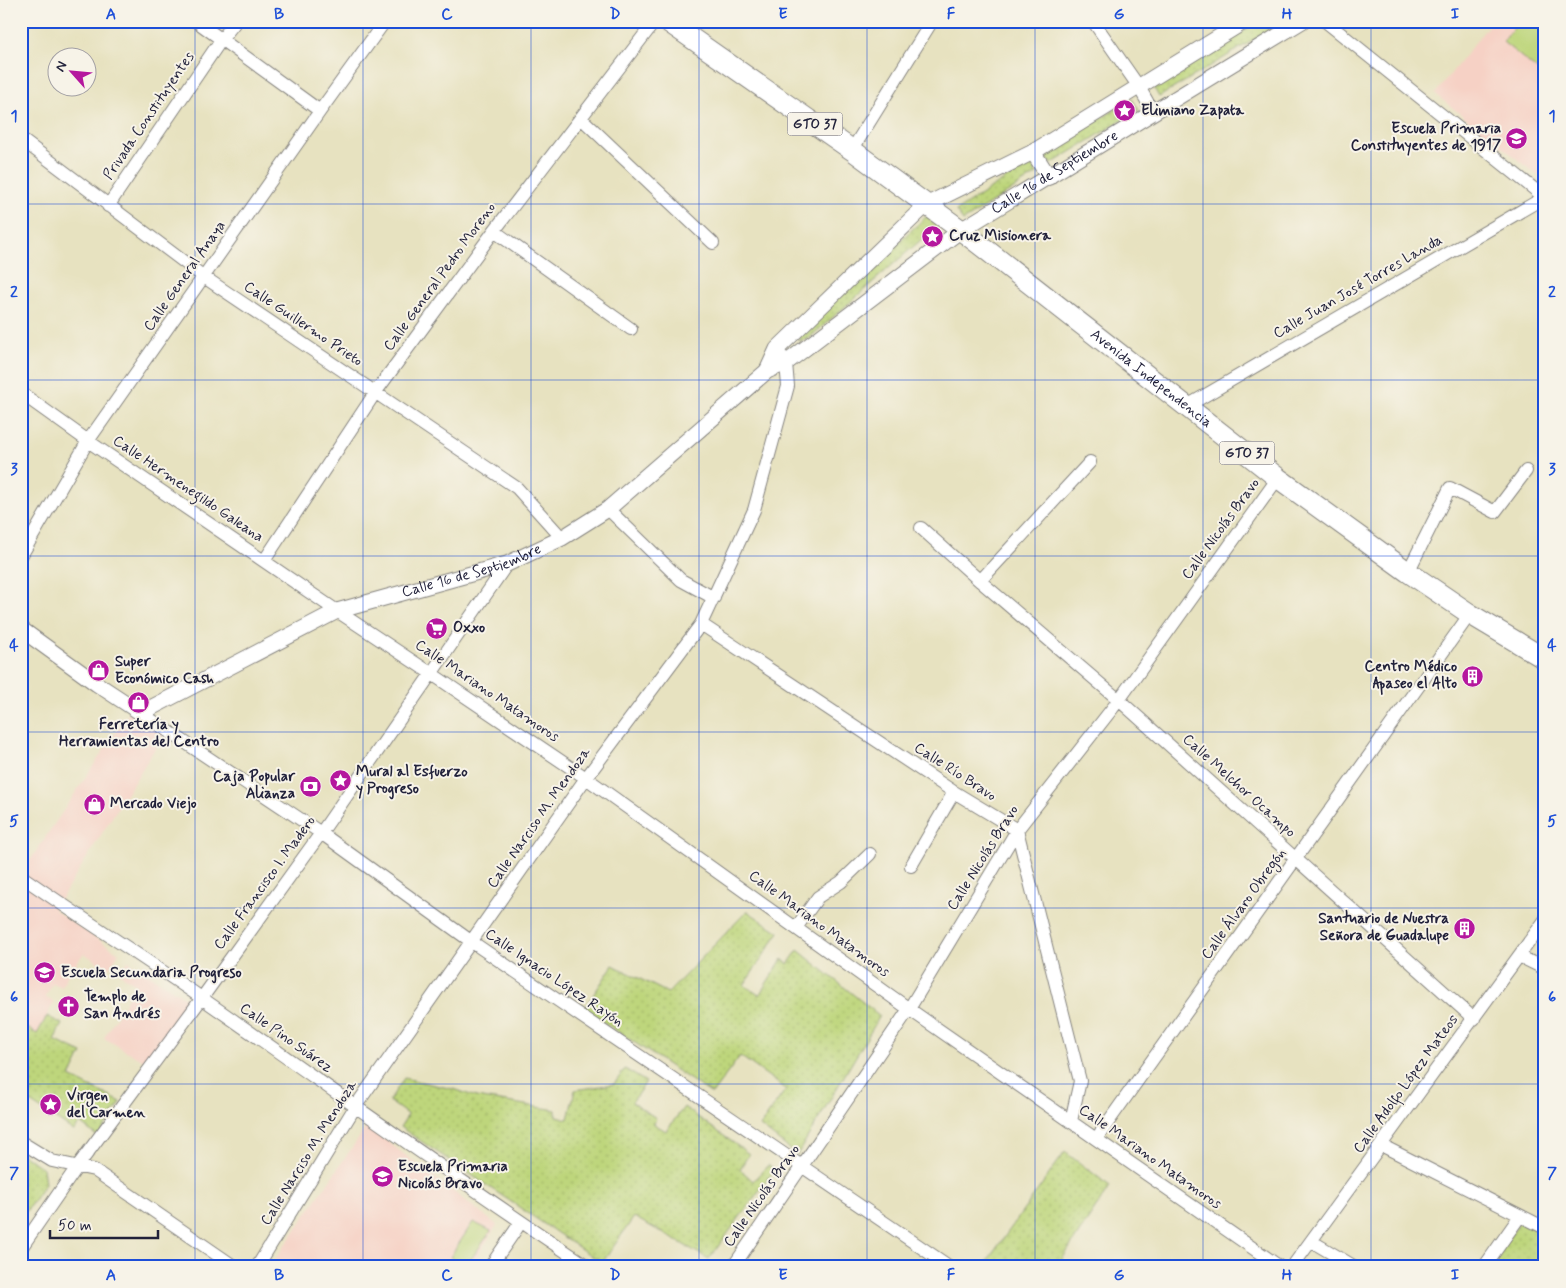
<svg xmlns="http://www.w3.org/2000/svg" width="1566" height="1288" font-family="Mynerve,sans-serif">
  <style>
    .built { fill: #f6d1c5 }
    .grass { fill: url(#grass-dots); stroke: #707c5b }
    .pitch { fill: #bed67b; stroke: #707c5b }
    .lines { fill: none; stroke-linecap: round; stroke-linejoin: round }
    .minor-casing { stroke: #84827e; stroke-width: 14 }
    .tertiary-casing { stroke: #84827e; stroke-width: 17 }
    .primary-casing { stroke: #84827e; stroke-width: 22 }
    .minor { stroke: #fff; stroke-width: 12 }
    .tertiary { stroke: #fff; stroke-width: 15 }
    .primary { stroke: #fff; stroke-width: 20 }
    .grid { fill: none; stroke: #1d4ed8; stroke-width: 1; stroke-opacity: 0.55 }
    .labels { text-anchor: middle; dominant-baseline: central; stroke-width: 4; stroke-linejoin: round; paint-order: stroke }
    .shield { fill: #f7f3e8; stroke: #62616f; stroke-width: 1 }
    .shield-label { font-size: 14px; font-weight: bold; fill: #22223b }
    .poi-label { font-size: 15px; font-weight: bold; fill: #22223b; stroke: #f7f3e8; text-anchor: start }
    .street-label { font-size: 15px; fill: #22223b; stroke: #f7f3e8 }
    .neatline { fill: none; stroke: #1d4ed8; stroke-width: 2 }
    .grid-label { font-size: 16px; text-anchor: middle; font-weight: bold; fill: #1d4ed8 }
  </style>
  <defs>
    <pattern id="grass-dots" width="8" height="8" patternUnits="userSpaceOnUse" patternTransform="scale(1.25)"><rect width="8" height="8" fill="#bed67b"/><path d="M2 2h.1M6 6h.1" fill="none" stroke="#a3b76b" stroke-width="1.8" stroke-linecap="round"/></pattern>
  </defs>
  <rect width="100%" height="100%" fill="#f7f3e8"/>
  <filter id="ink" filterUnits="userSpaceOnUse"><feTurbulence type="fractalNoise" baseFrequency=".02" numOctaves="2"/><feDisplacementMap in="SourceGraphic" scale="10" xChannelSelector="R" yChannelSelector="G"/><feConvolveMatrix kernelMatrix="1 2 1 2 8 2 1 2 1" color-interpolation-filters="sRGB"/></filter>
  <filter id="wash" filterUnits="userSpaceOnUse"><feTurbulence type="fractalNoise" baseFrequency=".0096" numOctaves="4" result="noise"/><feDisplacementMap in="SourceGraphic" scale="20" xChannelSelector="R" yChannelSelector="G"/><feGaussianBlur stdDeviation="1.12" result="paint"/><feColorMatrix in="noise" values="0 0 0 0 0 0 0 0 0 0 0 0 0 0 0 0 0 1.4 0 .05"/><feComposite in="paint" operator="in"/></filter>
  <g filter="url(#wash)">
    <rect width="100%" height="100%" fill="#e7e2c0"/>
    <path class="built" d="M1492,21h43l10,8v152l-110,-87z
      M130,711l34,23 -110,176 65,43 -11,16 -24,-16 -17,23 -5,11 -9,-4 -8,14 9,5 -17,32 -16,-11v-149z
      M128,961l62,40 -43,62 -43,-25 32,-54 -16,-10z
      M367,1126l130,99 -27,42h-200z"/>
    <path class="grass" d="M1260,21h25l-126,76 -5,-9z
      M1132,99l7,11 -88,54 -7,-10z
      M1030,163l7,11 -74,47 -7,-10z
      M928,215l10,10 -130,114 -9,2 6,-14z
      M747,911l32,21 -35,53 15,10 23,-36 6,5 10,-14 82,66 -83,139 -37,-29 26,-37 -46,-33 -28,38 -128,-85 29,-44 55,28z
      M47,1016l15,8 -8,16 28,13 -12,24 51,25 -23,35 -18,-14 -6,8 -53,-35v-72l16,10z
      M625,1069l21,13 -14,20 24,16 -2,6 12,7 18,-24 65,47 -9,15 13,12 15,-16 7,4 -66,90 -75,-42 -32,46 -202,-136 8,-12 -19,-14 15,-23 53,12 19,7 80,13v7l12,2 7,-29 39,-6z
      M1065,1152l45,34 -53,81h-74z
      M21,1153l22,15 2,16 -24,35z
      M1520,1222l25,11v34h-57z"/>
    <path class="pitch" d="M1519,21h15l11,9v46l-42,-34z
      M473,1222l18,9 -25,35 -16,-9z"/>
  </g>
  <g filter="url(#ink)">
    <g class="lines">
      <defs>
        <path id="minor" d="M196,21l124,90
          M1093,21l46,66 14,25
          M1325,21l219,176
          M581,118l132,125
          M21,139l183,138 313,211 45,50
          M852,150l80,-129
          M108,206l113,-166 15,-19
          M494,231l137,98
          M21,393l67,48 249,170 95,63 154,104 323,231 371,258
          M1187,406l358,-209
          M608,509l73,71 33,18
          M921,528l59,53 139,119 355,319
          M21,556l67,-115 232,-330 65,-90
          M264,561l111,-168 119,-162 161,-210
          M1408,572l42,-84 45,24 31,-41
          M980,581l110,-119
          M701,624l253,168 63,38 63,251 -9,40
          M141,713l180,120 151,109 478,325
          M911,866l43,-74
          M21,876c60,42 122,81 182,123 129,90 255,182 386,268
          M796,928l22,-31 23,-15 29,-28
          M1519,956l26,13
          M1096,1139l374,-525
          M21,1142l31,19 42,9 141,97
          M1381,1145l164,83
          M1311,1241l44,26
          M21,1248l56,-81 125,-169 119,-165 186,-269
          M257,1267l98,-160 231,-329 115,-154 53,-114 34,-124 -2,-23 -4,-7
          M490,1267l31,-45
          M733,1267l176,-258 108,-179 102,-130 159,-222
          M1292,1267l253,-347
          M1484,1267l36,-51"/>
        <g id="tertiary">
          <path d="M1033,152l16,25"/>
          <path d="M767,371l10,-22 149,-144 107,-53 212,-131"/>
          <path id="s1" d="M21,629l76,55 44,29 196,-102 170,-47 55,-26 46,-29 159,-138 19,-8 175,-133 341,-209"/>
        </g>
        <g id="primary">
          <path id="s2" d="M667,21l185,129 109,80 317,248 130,94 62,42 75,45"/>
        </g>
      </defs>
      <use href="#minor" class="minor-casing"/>
      <use href="#tertiary" class="tertiary-casing"/>
      <use href="#primary" class="primary-casing"/>
      <use href="#minor" class="minor"/>
      <use href="#tertiary" class="tertiary"/>
      <use href="#primary" class="primary"/>
    </g>
  </g>
  <path class="grid" d="M195,21v1246M363,21v1246M531,21v1246M699,21v1246M867,21v1246M1035,21v1246M1203,21v1246M1371,21v1246M21,204h1524M21,380h1524M21,556h1524M21,732h1524M21,908h1524M21,1084h1524"/>
  <defs>
    <symbol id="sight-disc" viewBox="-11 -11 22 22"><circle r="9.5" fill="#b5179e" stroke="#f7f3e8"/><path d="M0-6L1.8-2.2L6-1.7L2.9 1.2L3.7 5.4L0 3.3L-3.7 5.4L-2.9 1.2L-6-1.7L-1.8-2.2Z" fill="#fff"/></symbol>
    <symbol id="school-disc" viewBox="-11 -11 22 22"><circle r="9.5" fill="#b5179e" stroke="#f7f3e8"/><path d="M0-5L7-2L0 1L-7-2ZM-4 1L0 2.5L4 1V4Q0 6-4 4Z" fill="#fff"/></symbol>
    <symbol id="supermarket-disc" viewBox="-11 -11 22 22"><circle r="9.5" fill="#b5179e" stroke="#f7f3e8"/><path d="M-6-5.5h2.5l.6 2H6L4.5 2H-2.5L-4.4-4H-6ZM-1.5 3.2a1.3 1.3 0 1 0 .1 0ZM3 3.2a1.3 1.3 0 1 0 .1 0Z" fill="#fff"/></symbol>
    <symbol id="shop-disc" viewBox="-11 -11 22 22"><circle r="9.5" fill="#b5179e" stroke="#f7f3e8"/><path d="M-5-2.5h2.3a2.7 3.5 0 0 1 5.4 0H5L5.5 6h-11ZM-1.5-2.5h3a1.5 2.3 0 0 0-3 0Z" fill="#fff"/></symbol>
    <symbol id="building-disc" viewBox="-11 -11 22 22"><circle r="9.5" fill="#b5179e" stroke="#f7f3e8"/><path d="M-4-6H4V6H1V3H-1V6H-4ZM-2.5-4.3h1.7v1.8h-1.7ZM.8-4.3h1.7v1.8H.8ZM-2.5-1h1.7V.8h-1.7ZM.8-1h1.7V.8H.8Z" fill="#fff"/></symbol>
    <symbol id="bank-disc" viewBox="-11 -11 22 22"><circle r="9.5" fill="#b5179e" stroke="#f7f3e8"/><path d="M-6-4H6V4H-6ZM0-2.3a2.3 2.3 0 1 0 0 4.6a2.3 2.3 0 1 0 0-4.6Z" fill="#fff"/></symbol>
    <symbol id="church-disc" viewBox="-11 -11 22 22"><circle r="9.5" fill="#b5179e" stroke="#f7f3e8"/><path d="M-1.2-6h2.4v3.5h3.3v2.4h-3.3V6h-2.4V-.1h-3.3v-2.4h3.3Z" fill="#fff"/></symbol>
  </defs>
  <g fill-rule="evenodd">
    <use href="#sight-disc" x="1112" y="98" width="25" height="25"/>
    <use href="#school-disc" x="1504" y="126" width="25" height="25"/>
    <use href="#sight-disc" x="920" y="224" width="25" height="25"/>
    <use href="#supermarket-disc" x="424" y="616" width="25" height="25"/>
    <use href="#shop-disc" x="86" y="658" width="25" height="25"/>
    <use href="#building-disc" x="1460" y="664" width="25" height="25"/>
    <use href="#shop-disc" x="126" y="690" width="25" height="25"/>
    <use href="#sight-disc" x="328" y="768" width="25" height="25"/>
    <use href="#bank-disc" x="298" y="774" width="25" height="25"/>
    <use href="#shop-disc" x="82" y="792" width="25" height="25"/>
    <use href="#building-disc" x="1452" y="916" width="25" height="25"/>
    <use href="#school-disc" x="32" y="960" width="25" height="25"/>
    <use href="#church-disc" x="56" y="994" width="25" height="25"/>
    <use href="#sight-disc" x="38" y="1092" width="25" height="25"/>
    <use href="#school-disc" x="370" y="1164" width="25" height="25"/>
  </g>
  <g class="labels">
    <g class="shield">
      <rect x="787.5" y="112.5" width="55" height="23" rx="4"/>
      <rect x="1219.5" y="441.5" width="55" height="23" rx="4"/>
    </g>
    <g class="shield-label">
      <text x="815" y="124">GTO 37</text>
      <text x="1247" y="453">GTO 37</text>
    </g>
    <g class="poi-label">
      <text x="1141" y="111">Elimiano Zapata</text>
      <text x="1501" y="129" text-anchor="end">Escuela Primaria<tspan x="1501" dy="17">Constituyentes de 1917</tspan></text>
      <text x="949" y="236">Cruz Misionera</text>
      <text x="453" y="628">Oxxo</text>
      <text x="115" y="662">Super<tspan x="115" dy="17">Económico Cash</tspan></text>
      <text x="1457" y="667" text-anchor="end">Centro Médico<tspan x="1457" dy="17">Apaseo el Alto</tspan></text>
      <text x="139" y="725" text-anchor="middle">Ferretería y<tspan x="139" dy="17">Herramientas del Centro</tspan></text>
      <text x="356" y="772">Mural al Esfuerzo<tspan x="356" dy="17">y Progreso</tspan></text>
      <text x="295" y="777" text-anchor="end">Caja Popular<tspan x="295" dy="17">Alianza</tspan></text>
      <text x="110" y="804">Mercado Viejo</text>
      <text x="1449" y="919" text-anchor="end">Santuario de Nuestra<tspan x="1449" dy="17">Señora de Guadalupe</tspan></text>
      <text x="61" y="973">Escuela Secundaria Progreso</text>
      <text x="84" y="997">Templo de<tspan x="84" dy="17">San Andrés</tspan></text>
      <text x="67" y="1096">Virgen<tspan x="67" dy="17">del Carmen</tspan></text>
      <text x="398" y="1167">Escuela Primaria<tspan x="398" dy="17">Nicolás Bravo</tspan></text>
    </g>
    <g class="street-label">
      <text transform="translate(149 116) rotate(-56)">Privada Constituyentes</text>
      <text stroke="none"><textPath href="#s1" startOffset="1220">Calle 16 de Septiembre</textPath></text>
      <text transform="translate(185 276) rotate(-55)">Calle General Anaya</text>
      <text transform="translate(440 277) rotate(-54)">Calle General Pedro Moreno</text>
      <text transform="translate(1358 287) rotate(-30)">Calle Juan José Torres Landa</text>
      <text transform="translate(303 324) rotate(34)">Calle Guillermo Prieto</text>
      <text stroke="none"><textPath href="#s2" startOffset="602">Avenida Independencia</textPath></text>
      <text transform="translate(188 489) rotate(34)">Calle Hermenegildo Galeana</text>
      <text transform="translate(1221 529) rotate(-54)">Calle Nicolás Bravo</text>
      <text stroke="none"><textPath href="#s1" startOffset="508">Calle 16 de Septiembre</textPath></text>
      <text transform="translate(487 691) rotate(34)">Calle Mariano Matamoros</text>
      <text transform="translate(955 772) rotate(33)">Calle Río Bravo</text>
      <text transform="translate(1239 786) rotate(42)">Calle Melchor Ocampo</text>
      <text transform="translate(539 818) rotate(-55)">Calle Narciso M. Mendoza</text>
      <text transform="translate(983 858) rotate(-58)">Calle Nicolás Bravo</text>
      <text transform="translate(265 883) rotate(-54)">Calle Francisco I. Madero</text>
      <text transform="translate(1244 904) rotate(-54)">Calle Álvaro Obregón</text>
      <text transform="translate(819 924) rotate(36)">Calle Mariano Matamoros</text>
      <text transform="translate(554 978) rotate(34)">Calle Ignacio López Rayón</text>
      <text transform="translate(286 1038) rotate(35)">Calle Pino Suárez</text>
      <text transform="translate(1406 1084) rotate(-54)">Calle Adolfo López Mateos</text>
      <text transform="translate(309 1153) rotate(-58)">Calle Narciso M. Mendoza</text>
      <text transform="translate(1150 1157) rotate(35)">Calle Mariano Matamoros</text>
      <text transform="translate(762 1196) rotate(-55)">Calle Nicolás Bravo</text>
    </g>
  </g>
  <rect width="1566" height="1288" fill="none" stroke="#f7f3e8" stroke-width="55"/>
  <g transform="translate(72 72) rotate(297)"><circle r="24" fill="#f7f3e8" stroke="#a29fa3"/>
  <path d="M0-4L9 19L0 12L-9 19Z" fill="#b5179e"/>
  <text y="-8" font-size="14" font-weight="bold" text-anchor="middle" fill="#22223b">N</text>
  </g>
  <path d="M50 1230v8h108v-8" fill="none" stroke="#22223b" stroke-width="2.5"/>
  <text x="58" y="1230" font-size="15" fill="#22223b" stroke="#f7f3e8" stroke-width="4" paint-order="stroke">50 m</text>
  <rect x="28" y="28" width="1510" height="1232" class="neatline"/>
  <g class="grid-label">
    <text x="111" y="19">A</text>
    <text x="279" y="19">B</text>
    <text x="447" y="19">C</text>
    <text x="615" y="19">D</text>
    <text x="783" y="19">E</text>
    <text x="951" y="19">F</text>
    <text x="1119" y="19">G</text>
    <text x="1287" y="19">H</text>
    <text x="1455" y="19">I</text>
    <text x="14" y="121">1</text>
    <text x="1552" y="121">1</text>
    <text x="14" y="297">2</text>
    <text x="1552" y="297">2</text>
    <text x="14" y="474">3</text>
    <text x="1552" y="474">3</text>
    <text x="14" y="650">4</text>
    <text x="1552" y="650">4</text>
    <text x="14" y="826">5</text>
    <text x="1552" y="826">5</text>
    <text x="14" y="1002">6</text>
    <text x="1552" y="1002">6</text>
    <text x="14" y="1178">7</text>
    <text x="1552" y="1178">7</text>
    <text x="111" y="1280">A</text>
    <text x="279" y="1280">B</text>
    <text x="447" y="1280">C</text>
    <text x="615" y="1280">D</text>
    <text x="783" y="1280">E</text>
    <text x="951" y="1280">F</text>
    <text x="1119" y="1280">G</text>
    <text x="1287" y="1280">H</text>
    <text x="1455" y="1280">I</text>
  </g>
</svg>
